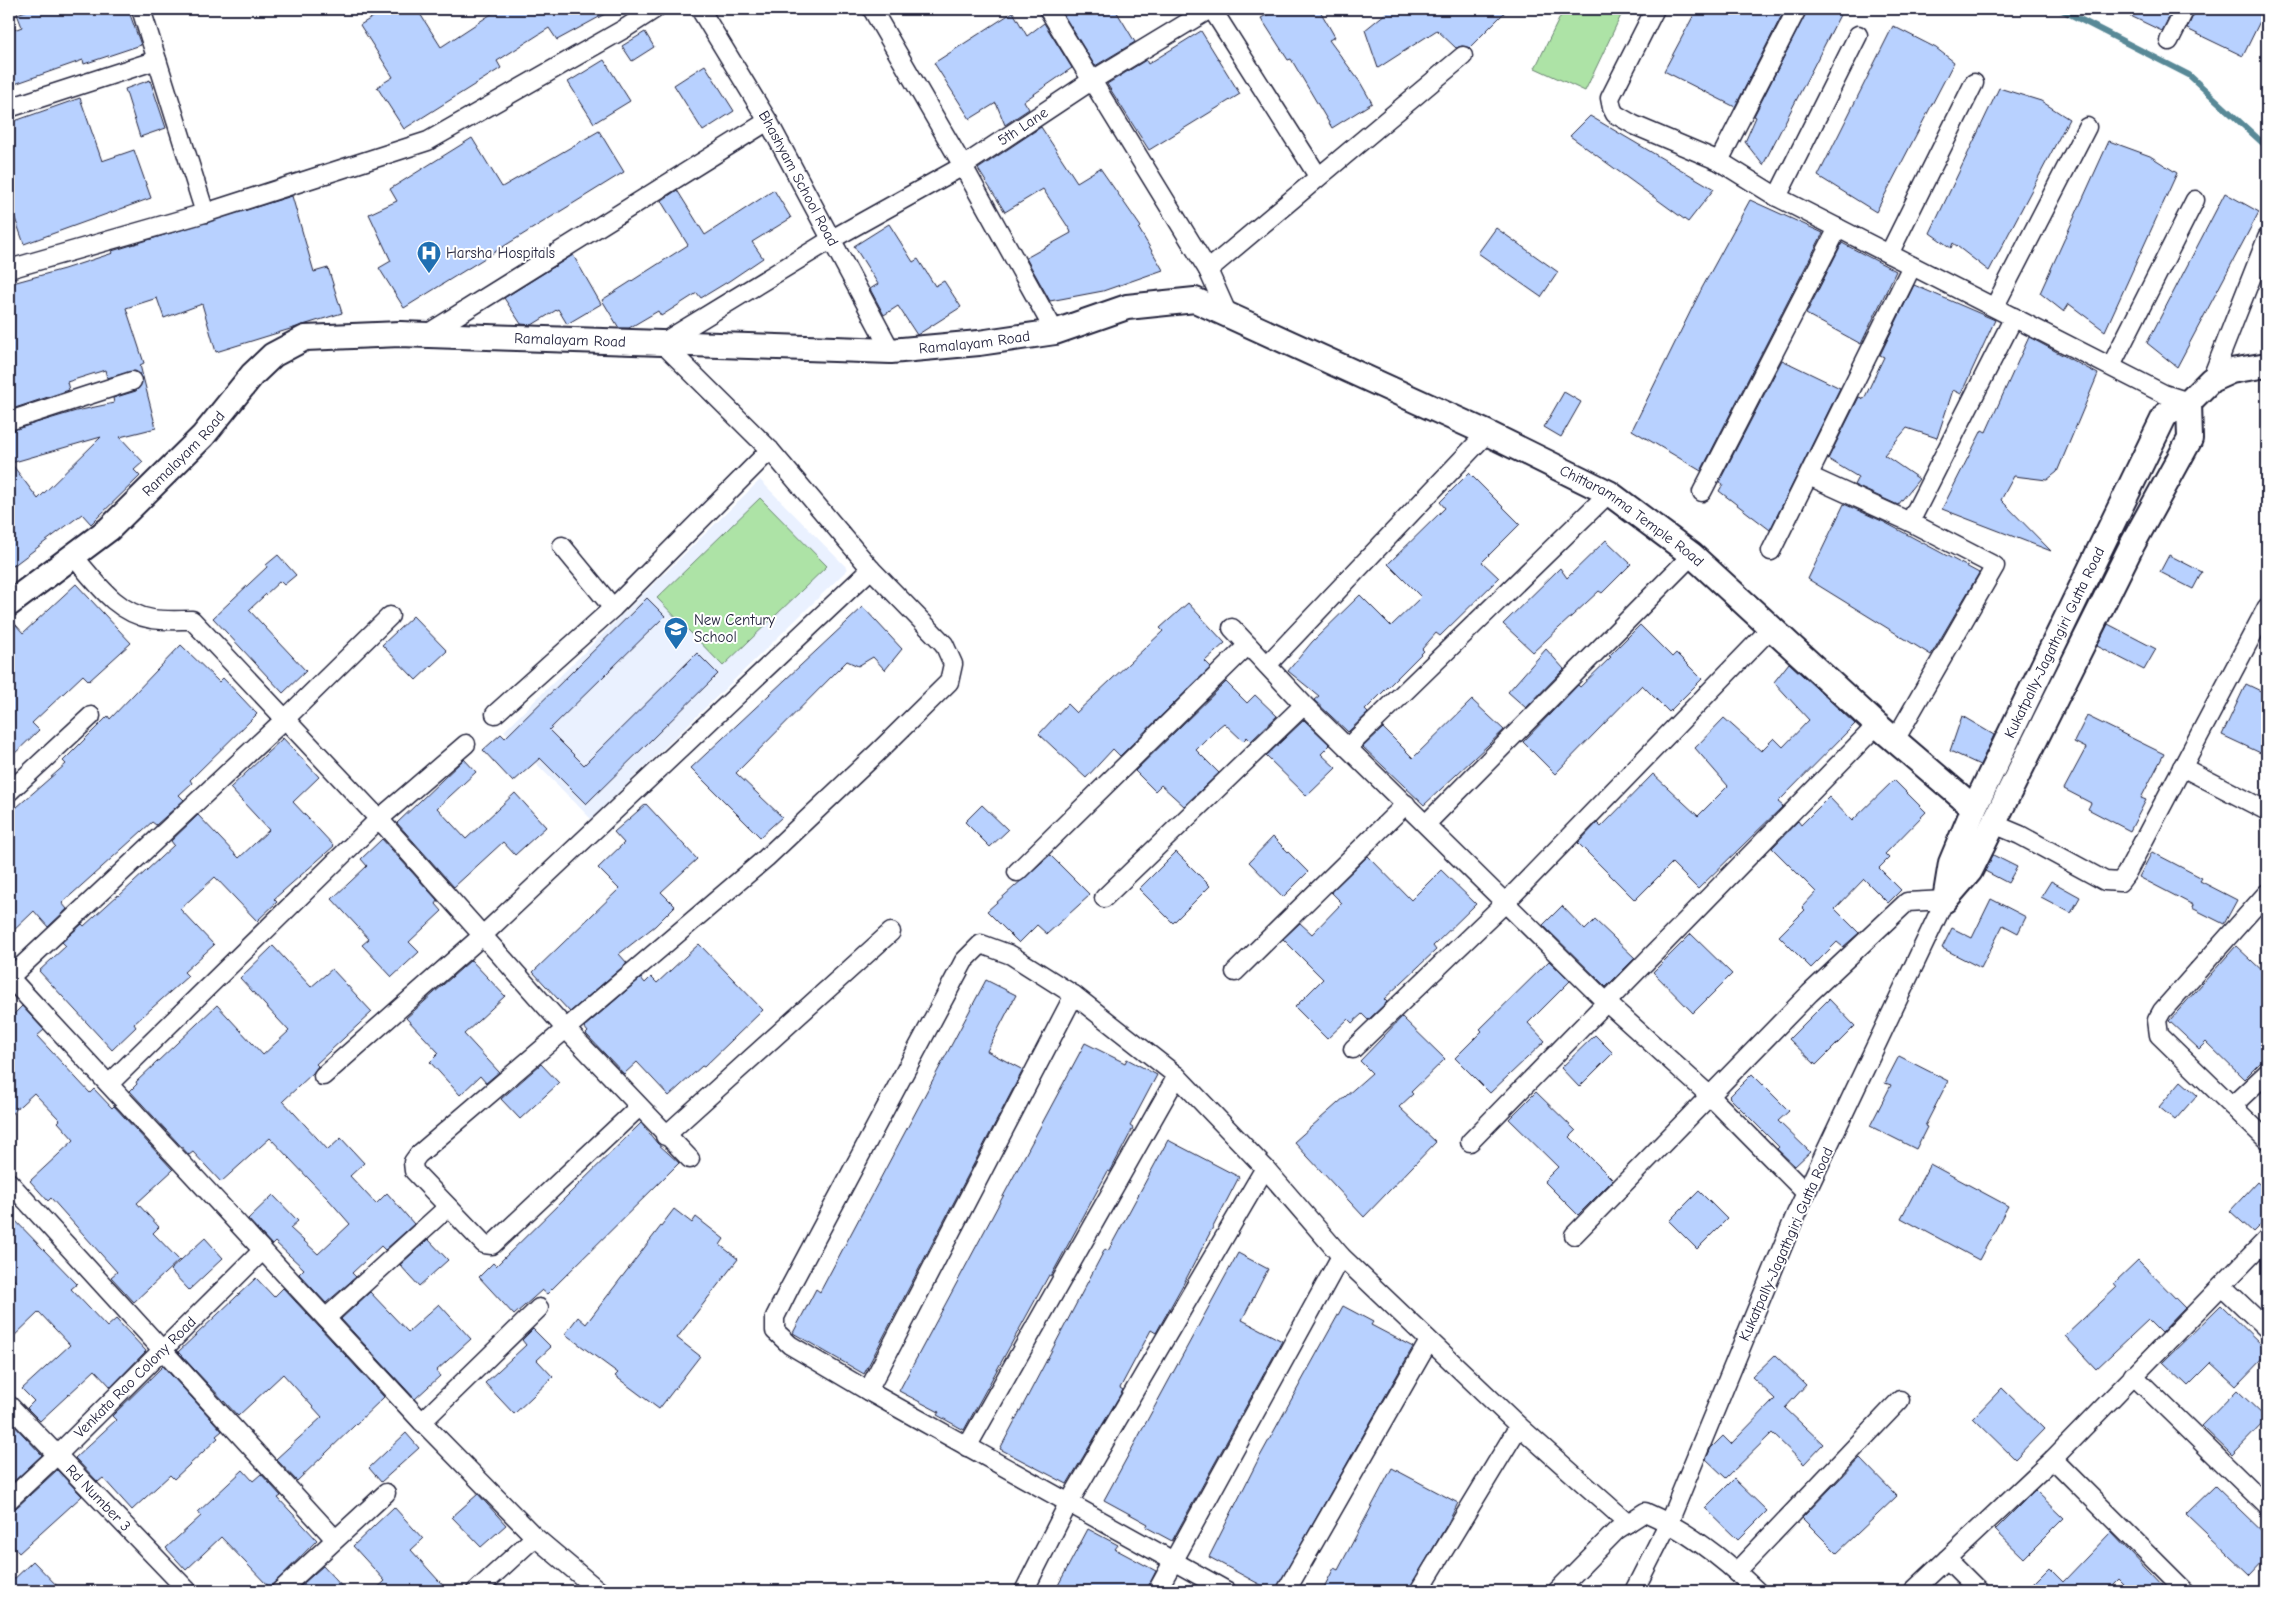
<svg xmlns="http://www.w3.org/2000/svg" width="2276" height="1600" font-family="'Comic Neue',sans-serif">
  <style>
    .built { fill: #eaf1ff }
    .green { fill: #ade3a6; stroke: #688270 }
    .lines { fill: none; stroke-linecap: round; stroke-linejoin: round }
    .stream { stroke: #598997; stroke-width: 6 }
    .building { fill: #b8d1ff; stroke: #22223b; fill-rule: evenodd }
    .street-casing { stroke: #22223b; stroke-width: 21 }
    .secondary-casing { stroke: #22223b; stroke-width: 28 }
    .street { stroke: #fff; stroke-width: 18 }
    .secondary { stroke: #fff; stroke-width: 24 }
    .labels { text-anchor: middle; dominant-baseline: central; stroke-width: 4; stroke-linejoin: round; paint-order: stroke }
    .street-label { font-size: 15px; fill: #22223b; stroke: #fff }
    .poi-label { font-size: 15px; fill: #22223b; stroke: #fff; text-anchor: start }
  </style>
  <rect width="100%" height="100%" fill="#fff"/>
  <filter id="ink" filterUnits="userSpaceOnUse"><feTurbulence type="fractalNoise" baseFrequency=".02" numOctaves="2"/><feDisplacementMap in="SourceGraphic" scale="10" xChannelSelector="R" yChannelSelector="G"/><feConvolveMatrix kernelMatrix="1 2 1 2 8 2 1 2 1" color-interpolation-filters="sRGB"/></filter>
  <g filter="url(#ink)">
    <path class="built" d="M760,480l88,89 -257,250 -87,-88z"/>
    <path class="green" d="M1564,9h60l-39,82 -50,-23z
      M760,498l67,68 -104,100 -66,-68z"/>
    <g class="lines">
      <path class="stream" d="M2060,9l129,66 78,72"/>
    </g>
    <path class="building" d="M32,9h96l13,36 -57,19 -1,-4 -74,26v-54l13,-5 -5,-13z
      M386,9h31l24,38 58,-38h115l-57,31 -8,-12 -52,33 4,7 -97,61 -27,-42 16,-10 -33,-52z
      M1060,9h55l20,33 -40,24z
      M1278,9h41l16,28 -6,3 31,42 12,21 -40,25 -41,-69 -3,1 -27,-42z
      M1391,9h117l-39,39 -7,-2 -6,2 -19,-18 -59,38 -13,-38z
      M1697,9h88l-50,98 -71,-36z
      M1808,9h35l-80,156 -18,-23 11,-25 -2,-1z
      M2116,9h57l-11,22z
      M2196,9h70l-23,47 -56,-27z
      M1013,12l14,24 17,-13 28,45 -48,33 5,8 -24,16 -9,-22 -26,16 -36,-56z
      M1893,26l43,22 18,14 -78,150 -58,-36z
      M1201,31l39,63 -91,56 -42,-66 39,-24 2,4z
      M645,32l9,15 -22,14 -10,-15z
      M604,60l26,41 -36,22 -26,-41z
      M705,65l29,46 -31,20 -29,-46z
      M150,80l16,48 -26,9 -15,-48z
      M1999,88l42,13 28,18 -80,152 -36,-28 -2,5 -21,-15z
      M80,98l22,63 32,-11 17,48 -127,46 -15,-43v-78z
      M1590,116l124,73 -26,33 -118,-86z
      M1041,127l36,55 23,-14 41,59 -2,2 24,41 -60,21 -53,10 -24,-43 45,-25 -1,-3 -27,-41 -38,23 -27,-43z
      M599,131l25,41 -220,136 -25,-40 12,-7 -22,-47 28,-13 -7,-12 82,-51 30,49z
      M2109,141l41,15 27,17 -72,158 -36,-27 -5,8 -24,-19z
      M677,190l28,45 69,-45 17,28 -39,24 11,16 -34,23 -28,17 -4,-5 -36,23 -3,-5 -29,17h-10l-17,-28 86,-55 -27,-44z
      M2225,193l34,19 -82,155 -30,-24z
      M292,196l22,76 14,-4 14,45 -126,39 -14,-48 -38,14 -7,-20 -31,10 18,55 -4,2 16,63 -36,9 23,25 -9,8 6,6 -49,48 -9,-10 -73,55v-138l67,-20 38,-8 -1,-5 23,-7 6,-8 -3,-10 -4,-2 -28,7 -2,-8 -38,12 2,8 -60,20v-126l55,-15 49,-16 -1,-2zM101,437l-63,62 -27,-36z
      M1750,200l73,33 -122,238 -69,-41 70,-142z
      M889,224l24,38 5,-3 17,27 9,-5 17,26 -44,28 -19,-29 -14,9 -14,-26 8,-5 -24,-38z
      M1496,228l62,44 -17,25 -63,-44z
      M1842,243l54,28 -35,73 -55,-30z
      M573,255l28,49 -34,20 -9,-15 -26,16 -11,-1 -17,-26z
      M1914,285l81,35 -34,74 -8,-4 -16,48 -30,-10 -23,27 35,24 -21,26 -44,-20 4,-8 -30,-18 31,-62 5,2 20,-42 -4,-2z
      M2029,337l69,37 -41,98 -10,8 -33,-4 -13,24 50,51 -109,-42 40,-79 4,2z
      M1782,360l58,28 -70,142 -51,-39 4,-7 -4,-2z
      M1564,392l17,10 -20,35 -17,-10z
      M1469,473l51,51 -38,38 17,16 -59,58 -4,-3 -14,16 2,2 -59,59 3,3 -20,19 -34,-32 5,-4 -31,-25 24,-29 48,-47 31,31 30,-29 -33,-33 57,-56 -5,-6z
      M1844,504l40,18 95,51 -48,82 -123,-76z
      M1606,540l25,24 -29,29 -3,-2 -66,61 -30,-28 57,-56 7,10z
      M278,555l18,20 -12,10 -4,-4 -31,29 57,61 -23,22 -70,-75 54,-51 -1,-2z
      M2169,555l33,17 -9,17 -33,-17z
      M76,584l55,59 -42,38 -6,-6 -51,48 7,7 -30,29v-142l14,16z
      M647,598l18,18 -116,114 35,35 113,-112 21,21 -132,130 -46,-46 -27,24 -30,-32 18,-16 4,4z
      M1188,603l37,40 -20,18 6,6 -91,89 -7,-7 -27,29 -47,-44 28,-30 9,9 87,-82 -3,-3z
      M863,607l39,42 -17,21 -12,-13 -15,9 -11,-5 -111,112 46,44 -22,20 -69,-69z
      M413,616l34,35 -31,29 -34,-35z
      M2108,624l48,25 -12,21 -47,-24z
      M1640,625l32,32 4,-4 26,26 -33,33 -27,-27 -87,89 -32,-32 55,-57 2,2 31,-30 -2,-1z
      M181,645l38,37 4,-4 34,36 -67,66 2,3 -13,12 5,5 -28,25 -4,-3 -90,81 5,6 -19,18 -14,-16 -25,24v-121l57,-50 -3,-3 45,-45 2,3z
      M1546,649l18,20 -38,39 -18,-16z
      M1789,663l66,61 -77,78 5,4 -85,83 -26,-26 -37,37 -57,-57 19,-20 4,4 52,-53 45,42 30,-30 -33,-38 29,-30 37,33 13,-13 9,9 26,-27 -35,-38z
      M1226,682l21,21 8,-8 22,21 -26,25 -4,-4 -4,4 -19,-18 -5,4 -23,23 23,23 -35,33 -23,-21 -6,6 -20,-20z
      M2246,684l21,10v62l-45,-21z
      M1472,700l32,30 -80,75 -61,-58 20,-19 30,30z
      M1962,716l32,19 -14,30 -30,-14z
      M2087,716l77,38 -23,44 5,2 -16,31 -42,-22 3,-6 -27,-14 22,-41 -12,-6z
      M1304,720l26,25 -9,9 15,14 -29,28 -41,-40z
      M283,738l36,39 -26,25 41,44 -60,53 3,3 -20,19 -42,-44 -35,32 34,36 -30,27 4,4 -54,48 2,3 -24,23 -73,-79 27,-25 -4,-4 20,-18 2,2 34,-31 1,1 55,-51 -3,-4 27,-26 41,43 30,-28 -39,-42z
      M464,759l12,13 -39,36 29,31 49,-46 31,34 -31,28 -12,-13 -49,45 -57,-64z
      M1894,780l32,32 -41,42 4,4 -10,10 22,22 -13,13 -24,-24 -29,30 24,24 -16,14 -6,-5 -26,26 -32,-32 26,-26 -3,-3 14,-15 -44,-44 26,-27 3,4 28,-28 23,24z
      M646,804l51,55 -36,33 14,14 -20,20 -36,28 8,9 -57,49 -37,-40 86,-83 -21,-21 26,-25 -10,-11z
      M982,805l26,25 -18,17 -25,-25z
      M1273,837l35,35 -25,25 -34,-35z
      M382,839l56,62 -2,3 6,7 -33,31 10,10 -27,25 -30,-32 7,-6 -37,-40 35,-33 -6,-7z
      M1176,852l34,34 -37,37 -34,-34z
      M2152,852l50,26 -2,3 37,19 -13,24 -32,-16 1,-3 -54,-28z
      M1050,855l40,40 -43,39 -10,-9 -18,18 -32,-32z
      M1993,855l24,12 -9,16 -23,-12z
      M1368,856l43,44 30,-30 35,34 -43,42 3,4 -52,49 3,3 -19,18 -6,-6 -10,9 -4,-4 -21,20 -32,-32 28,-28 -40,-40 17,-16 12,11 30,-31 -11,-11z
      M2051,881l29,16 -9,16 -30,-16z
      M1991,899l35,18 -8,16 -15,-8 -22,43 -39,-20 10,-20 20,10z
      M1562,906l23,24 10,-10 40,38 -29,29 -63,-62z
      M1691,934l41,40 -39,39 -40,-41z
      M699,944l64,66 -59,57 -2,-1 -33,30 -32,-34 -13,12 -38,-40 2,-2 -4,-5 57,-49 4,5 6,-6 6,6z
      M273,946l38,41 21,-18 40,43 -56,52 2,2 -5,7 -30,28 45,49 13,-12 23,25 -14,13 26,28 11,-11 27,31 -29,26 -4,-4 -29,27 4,4 -30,26 -27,-29 5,-5 -29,-27 -3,3 -24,-26 25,-24 25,26 -8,7 28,26 32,-30 -21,-24 -59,-62 -49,44 -28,-30 -4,3 -59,-64 7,-7 -1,-2 81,-77 46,50 26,-24 -49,-53z
      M2236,946l31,29v81l-23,23 -38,-37 -7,7 -30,-28z
      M471,960l34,36 -41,38 35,38 -13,11 -6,-7 -20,19 -30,-33 9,-9 -33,-35z
      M1549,961l21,20 -42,42 17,18 -55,52 -35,-35 27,-27 -2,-2z
      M986,980l30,15 -29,56 36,19 -159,304 -71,-41 23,-44 4,3z
      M1829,999l26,27 -39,39 -27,-26z
      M22,1006l22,24 -7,6 53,57 4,-4 18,19 2,-2 59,64 -36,33 22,24 -6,6 26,27 -45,42 -23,-25 6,-5 -66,-74 -3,3 -18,-20 44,-41 -16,-18 2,-2 -26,-27 -25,23v-97z
      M1402,1017l43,42 -34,33 2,2 -14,13 37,35 -72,75 -70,-75 78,-69 -12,-12z
      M1595,1035l18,18 -34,34 -18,-19z
      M1085,1043l40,20 2,-4 30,16 -27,51 3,2 -23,44 -2,-1 -57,105 -2,-1 -85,155 -27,-15 2,-3 -40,-21z
      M1899,1056l49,25 -23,45 2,1 -11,22 -46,-23 21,-41 -6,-2z
      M541,1064l18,19 -39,36 -19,-20z
      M1752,1074l37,37 -11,10 32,31 -15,14 -18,-17 2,-2 -50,-50z
      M2181,1081l16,14 -22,25 -16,-13z
      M1536,1092l40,39 -6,6 43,43 -35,35 -34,-34 14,-14 -49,-48z
      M641,1123l16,20 22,20 -132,131 -5,-4 -28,25 -35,-38 14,-14 3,3z
      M1168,1140l71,37 -54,104 -29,52 -5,-3 -31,58 3,2 -56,94 -67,-35 105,-200 3,2z
      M1930,1164l78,42 -29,54 -78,-42z
      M2257,1182l10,9v27l-14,14 -23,-21z
      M1699,1191l28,28 -30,30 -28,-28z
      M674,1209l18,14 4,-6 28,22 -4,6 18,14 -61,79 23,18 -41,53 -44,-33 3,-3 -53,-39 13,-17 8,7z
      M9,1214l68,70 -6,5 36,38 9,-8 30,32 -35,36 -16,-17 -55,51 -13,-13 7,-7 -12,-12 48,-44 -31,-33 -30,29v-53l7,-6 -7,-8z
      M205,1238l18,20 -34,32 -19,-20z
      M428,1239l20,21 -29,26 -19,-21z
      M1238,1253l30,16 -26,51 40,21 -110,200 -26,-14 2,-3 -44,-24z
      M2138,1260l47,48 -24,25 -13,-13 -52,49 -31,-33 52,-49 -3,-4z
      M256,1278l18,19 9,-9 101,109 -87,84 -21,-22 46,-42 -39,-43 -45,42 -60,-64z
      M370,1292l38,40 31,-28 32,35 -35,32 4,5 -25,23 -74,-80z
      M2221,1305l46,45v4l-31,32 -25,-23 -23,23 -25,-24z
      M1343,1306l30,16 -2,3 42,22 -138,244h-3l-63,-34 49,-97z
      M533,1329l18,18 -14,13 16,17 -39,37 -29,-31 41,-38 -4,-5z
      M1775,1355l31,30 -21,23 38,36 -19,20 -32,-31 -46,45 -20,-19 5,-11 12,-12 8,8 44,-45 -23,-22z
      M163,1366l59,65 -6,5 2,2 -44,41 -4,-4 -38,35 -29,-32 -5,4 -23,-24 41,-38 -4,-4z
      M2002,1388l42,41 -29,30 -42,-41z
      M2237,1390l30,29 -35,36 -30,-29z
      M9,1420l33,35 -33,31z
      M406,1433l13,15 -38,34 -12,-14z
      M1860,1458l37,38 -60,57 -35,-35z
      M1392,1468l66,35 -10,20 -40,68h-86l12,-23 4,2z
      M57,1470l25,26 -63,57 -10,-11v-32l7,-2z
      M243,1470l10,11 8,-7 20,22 -3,2 39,42 -47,48 -49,-51 -35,33 -20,-22 35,-32 -3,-4z
      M1734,1479l33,32 -29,29 -33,-32z
      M2215,1486l52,50v21l-17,18 -64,-61z
      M2035,1490l29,28 -40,40 -29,-28z
      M478,1494l28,31 -25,22 -29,-30z
      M394,1507l29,32 -12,11 37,41h-74l11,-10 -32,-35z
      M1088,1529l30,16 -3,4 41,22 -10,20h-91z
      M2111,1532l56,59h-37l-12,-12 -12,12h-80l23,-23 14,14z
      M33,1561l29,30h-53v-7z
      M323,1566l23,25h-51z"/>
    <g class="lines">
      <defs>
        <g id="street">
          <path d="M141,9l64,204"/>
          <path id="s1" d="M700,9l68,112 123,230"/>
          <path d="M872,9l91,157 92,166"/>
          <path d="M1048,9l160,261 20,45"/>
          <path d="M1212,9l106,167"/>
          <path d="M1655,9l-45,89 2,10 3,6 19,11 85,36 58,36 387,197 25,8"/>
          <path d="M2169,41l16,-32"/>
          <path d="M9,108l148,-48"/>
          <path d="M1719,161l78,-152"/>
          <path d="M1777,197l81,-162"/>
          <path d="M1889,254l85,-171"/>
          <path d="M9,269l196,-56 223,-72 196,-112 31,-20"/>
          <path d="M1208,270l255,-214"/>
          <path d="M1995,306l92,-179"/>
          <path d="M424,336l344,-215"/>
          <path d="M2111,366l84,-166"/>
          <path d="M2211,380l56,-142"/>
          <path d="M9,421l123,-40"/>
          <path d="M1809,476l101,46 85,44 -100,174"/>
          <path d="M1702,492l136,-264"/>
          <path d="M1910,522l104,-205"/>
          <path d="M562,546l51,62"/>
          <path d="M1771,551l141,-285"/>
          <path d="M74,557c22,25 42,56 78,62 13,2 27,1 40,1l187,199 186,209 125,131"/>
          <path d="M1232,628l16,17"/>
          <path d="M1267,665l220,-232"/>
          <path d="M495,714l118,-106 157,-158"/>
          <path d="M1348,747l261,-254"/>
          <path d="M2182,767l85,44"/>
          <path d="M9,792l82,-76"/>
          <path d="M1427,823l265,-268"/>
          <path d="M1994,824l26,11 85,46 15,1 6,-8 141,-267"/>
          <path d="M1017,872l231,-227 56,60 302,297 103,93 97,98"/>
          <path d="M2267,893l-105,118 -5,9 2,15 108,105"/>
          <path d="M1104,898l200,-193"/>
          <path d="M1235,972l171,-168"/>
          <path d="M9,977l413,445 113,115 64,54"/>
          <path d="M9,978l275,-258 106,-104"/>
          <path d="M1353,1049l152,-146 267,-276"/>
          <path d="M323,1076l159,-140 389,-367"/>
          <path d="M109,1084l270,-265 87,-75"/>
          <path d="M2232,1106l35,-33"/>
          <path id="s2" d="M639,1107l-147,138 -8,-1 -70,-73 -1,-9 5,-7 348,-297 111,-105 72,-71 4,-18 -9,-20 -73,-75 -101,-119 -108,-107 170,-104 131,-73 128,-85 119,-72"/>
          <path d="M665,1136l226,-204"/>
          <path d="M1470,1142l407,-417"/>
          <path d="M9,1182l326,357"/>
          <path d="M1574,1235l236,-242 97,-91 38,-2 -149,314 -127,308 -35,69"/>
          <path d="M2222,1286l45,43"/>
          <path d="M326,1318l122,-111"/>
          <path d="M2133,1375l134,131"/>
          <path d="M868,1391l206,-396"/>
          <path id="s3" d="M9,1405l179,186"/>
          <path d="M422,1422l117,-114"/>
          <path d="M1519,1426l109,97"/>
          <path d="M967,1447l210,-371"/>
          <path d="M2053,1459l132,132"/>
          <path id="s4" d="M9,1500l48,-45 204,-203"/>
          <path d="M1947,1559l32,32"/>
          <path d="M1737,1571l163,-171"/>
          <path d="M280,1591l106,-98"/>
          <path d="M476,1591l59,-54"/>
          <path d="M1024,1591l44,-87 197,-336"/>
          <path d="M1157,1591l184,-335"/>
          <path d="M1227,1591l-359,-200 -78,-46 -15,-14v-14l14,-28 175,-328 17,-17 30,11 63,40 103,81 88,92 76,88 178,170 -100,165"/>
          <path d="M1286,1591l143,-250"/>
          <path d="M1557,1591l60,-61 28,-18c42,18 80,48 112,79"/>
          <path d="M1913,1591l140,-132 214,-220"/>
        </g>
        <g id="secondary">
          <path id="s5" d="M9,604l100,-75 94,-93 49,-61 21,-20 32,-17 95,-4 491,17 88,-8 76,-11 72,-25 68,-7 292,133 122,60 83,62 185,170 97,83"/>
          <path id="s6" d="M1945,900l6,-37 23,-55 191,-393 24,-13 22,-22 20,-9 36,-6"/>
          <path d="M1945,900l25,-29 162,-326 58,-106 -1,-37"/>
        </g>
      </defs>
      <use href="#street" class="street-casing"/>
      <use href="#secondary" class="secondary-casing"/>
      <use href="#street" class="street"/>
      <use href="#secondary" class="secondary"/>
    </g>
  </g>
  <defs>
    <symbol id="hospital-pin" viewBox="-11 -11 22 30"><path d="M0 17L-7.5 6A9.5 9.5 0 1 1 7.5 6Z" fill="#1f6fb2" stroke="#fff"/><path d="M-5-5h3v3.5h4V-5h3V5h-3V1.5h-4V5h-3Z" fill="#fff"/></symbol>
    <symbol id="school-pin" viewBox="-11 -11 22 30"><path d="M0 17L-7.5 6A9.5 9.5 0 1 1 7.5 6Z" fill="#1f6fb2" stroke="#fff"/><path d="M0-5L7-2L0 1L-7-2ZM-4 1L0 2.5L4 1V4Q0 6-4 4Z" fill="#fff"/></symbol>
  </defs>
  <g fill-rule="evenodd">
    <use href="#hospital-pin" x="415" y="239" width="28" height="38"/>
    <use href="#school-pin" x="662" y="615" width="28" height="38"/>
  </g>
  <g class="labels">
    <g class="street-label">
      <text stroke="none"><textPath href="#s2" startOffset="1914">5th Lane</textPath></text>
      <text stroke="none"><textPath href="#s1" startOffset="196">Bhashyam School Road</textPath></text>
      <text stroke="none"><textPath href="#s5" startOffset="666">Ramalayam Road</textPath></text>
      <text stroke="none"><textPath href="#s5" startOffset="1071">Ramalayam Road</textPath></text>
      <text stroke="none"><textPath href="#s5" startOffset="231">Ramalayam Road</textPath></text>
      <text stroke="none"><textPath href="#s5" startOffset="1785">Chittaramma Temple Road</textPath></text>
      <text stroke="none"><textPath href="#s6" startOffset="281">Kukatpally-Jagathgiri Gutta Road</textPath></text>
      <text transform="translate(1786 1244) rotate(-66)">Kukatpally-Jagathgiri Gutta Road</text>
      <text stroke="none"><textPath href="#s4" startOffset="176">Venkata Rao Colony Road</textPath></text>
      <text stroke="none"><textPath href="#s3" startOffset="129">Rd Number 3</textPath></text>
    </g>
    <g class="poi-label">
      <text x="446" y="253">Harsha Hospitals</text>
      <text x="694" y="620">New Century<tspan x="694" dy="17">School</tspan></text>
    </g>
  </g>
  <rect width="2276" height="1600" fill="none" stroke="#fff" stroke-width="30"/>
  <rect x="15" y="15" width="2246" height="1570" fill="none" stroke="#22223b" stroke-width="2" filter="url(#ink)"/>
</svg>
